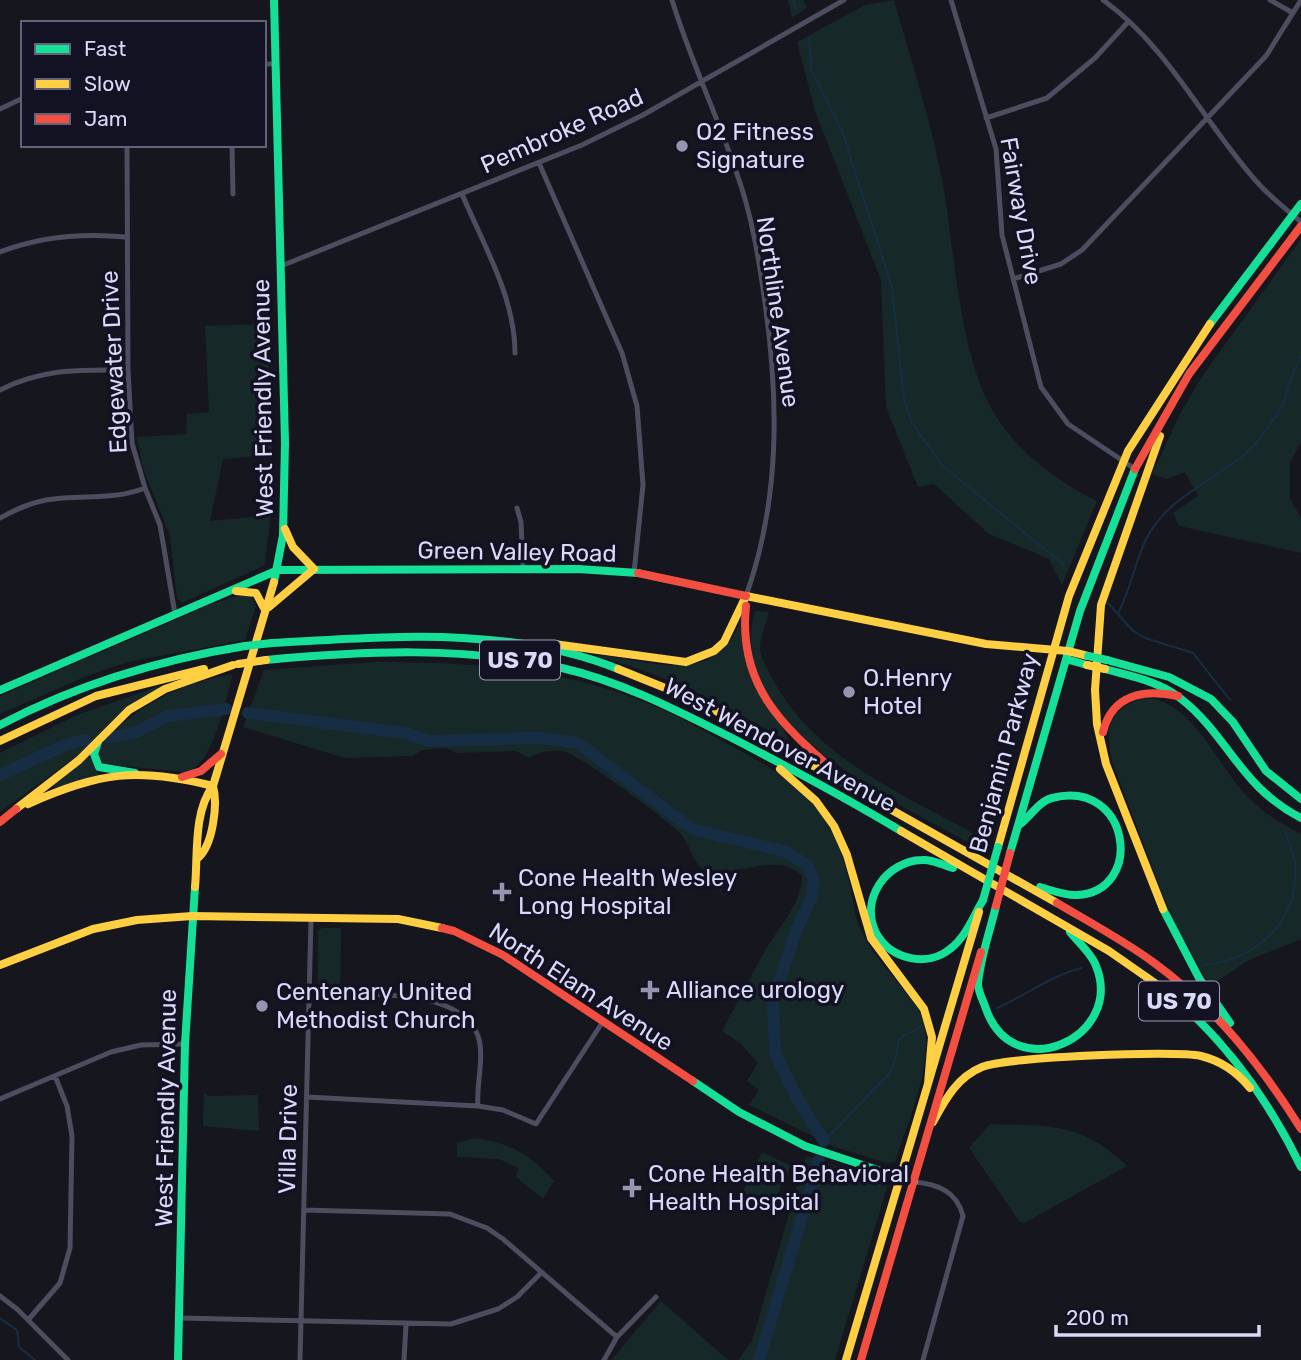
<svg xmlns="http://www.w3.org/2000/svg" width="1301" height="1360" font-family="Rubik,sans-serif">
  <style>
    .green { fill: #162928 }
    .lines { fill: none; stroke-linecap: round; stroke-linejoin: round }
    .stream { stroke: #172d43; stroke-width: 2 }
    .river { stroke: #172d43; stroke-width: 12 }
    .street { stroke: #4c4d5e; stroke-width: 5 }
    .fast { stroke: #16e098; stroke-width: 8 }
    .slow { stroke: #ffcf43; stroke-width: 8 }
    .jam { stroke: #f24e42; stroke-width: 8 }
    .fast-bridge { stroke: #16e098; stroke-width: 8 }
    .slow-bridge { stroke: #ffcf43; stroke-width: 8 }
    .jam-bridge { stroke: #f24e42; stroke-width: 8 }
    .poi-dot { fill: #9595ad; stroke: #131223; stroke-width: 2.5 }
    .labels { text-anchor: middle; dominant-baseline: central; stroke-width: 7; stroke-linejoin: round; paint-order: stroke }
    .shield { fill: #131223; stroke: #9e9dba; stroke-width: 2 }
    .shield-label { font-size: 23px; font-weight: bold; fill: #d9d9fa }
    .street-label { font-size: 24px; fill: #d9d9fa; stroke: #131223 }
    .poi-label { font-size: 24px; fill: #d9d9fa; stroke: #131223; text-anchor: start }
  </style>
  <rect width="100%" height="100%" fill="#16161f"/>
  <path class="green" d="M788,0h16l3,8 -15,9z
    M894,0c17,61 38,123 49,185 11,64 16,155 43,213 22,47 66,81 111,103l-35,84 -13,-26 -60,-25 -55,-50 -16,3 -32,-80 -5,-127 -66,-169 -18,-69 68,-37z
    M1301,239v204l-11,19v37l11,19v35l-122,-27 -6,-13 25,-17 -13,-24 -19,7 -14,-5 29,-62 22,-37z
    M267,324l5,131 -49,4 -13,62 41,-4 8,-12 13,-1 -7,61 -83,38 -5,-5 -7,-62 -27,-68 -6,-31 49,-3 1,-20 22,-2 -4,-86z
    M244,594l6,1 6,11 -11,34 -117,22 -39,13 -89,39v-18l209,-91z
    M755,611l14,1c-3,11 -9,25 -9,37 1,11 10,25 15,34 43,79 137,115 212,158l-3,10c-78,-44 -262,-125 -229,-240z
    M741,619l1,23 48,101c-65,-38 -122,-69 -196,-87 6,-2 17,1 26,2 50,9 99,21 121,-39z
    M376,662c95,0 187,6 276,43 29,12 57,29 85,44 31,17 67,37 86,68 13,20 21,41 26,64 4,16 4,32 11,47 13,30 37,50 55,77 29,39 -7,114 -20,157l-8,1 -52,-16 -86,-42 10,-15 -12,-9 11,-18 -18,-20 -18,-12c15,-27 29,-55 44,-82 13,-22 36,-46 36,-73 -19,-21 -52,-7 -78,-4l-9,-2 -4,6c-22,-15 -17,-27 -31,-43 -12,-13 -101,-78 -114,-81 -13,-3 -26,0 -37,6l-13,-7 -58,2 -12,-5 -24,2 -9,6 -68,2 -102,-31 21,-57z
    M233,674c-7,24 -21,96 -48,98l-82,-8 -5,-12 3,-7c36,-40 79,-62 132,-71z
    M168,683l-50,32 -37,38 -81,59v-59l77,-38z
    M1143,698c50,-1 76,73 108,102 15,15 32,24 50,34v105l-52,21 -39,26 -38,-67 -60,-158c-7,-33 -4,-51 31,-63z
    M89,756l11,20 -46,12 -1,-2z
    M322,928h19l-1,60h-18l-4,-4v-53z
    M204,1093l5,3 49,-1 1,36 -56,-5z
    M990,1124c59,2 92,-2 137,42l-103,57 -5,-2 -50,-73z
    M474,1138c34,4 57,16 80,43l-11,18 -27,-22 3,-9 -20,-9 -42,-2v-14z
    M762,1152l29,14 -21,44 -29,-15z
    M806,1156l82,28 -53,176h-97l14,-19z
    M661,1301l67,59h-117z"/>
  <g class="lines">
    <path class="stream" d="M793,0l3,9
      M809,38l2,31 31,62 50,156 12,112 8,24 31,43 121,99
      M1108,603l24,27 13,8 48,15 37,47
      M1118,613c16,-29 18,-66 40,-92 23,-29 61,-44 89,-69 10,-8 32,-39 37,-51 7,-18 7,-26 17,-45
      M1203,965c54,-6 98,-44 92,-103 -2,-10 -6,-21 -10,-31
      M997,1008c29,-13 54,-32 84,-40
      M824,1141l65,-67 6,-13 4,-22 23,-13
      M0,1318l17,12 2,17 16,13"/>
    <path class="river" d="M248,713l158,20 23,8 109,-3 40,5 114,86 95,23 21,14 6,15 -3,17 -14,30 -24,72 2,53 22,45 27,43
      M109,738l28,-6 30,-16 59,-7
      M0,775l65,-30 20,-5
      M759,1360l60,-200"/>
    <path class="street" d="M672,0c18,59 45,115 65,174 15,42 22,85 28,129 14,99 15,197 -19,293
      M951,0l45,149 6,86 39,152 27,37 67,45
      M1103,0c66,47 101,123 154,182 13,15 29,27 44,40
      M1270,0l23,13
      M264,64h12
      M0,109l23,-11
      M986,118l61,-20 48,-40 33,-36
      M127,145l1,225 4,73 13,45 15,37 15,89
      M232,145l1,49
      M539,163l83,190 15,53 6,79 -9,88
      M462,194c21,50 53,103 53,159
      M0,252c41,-16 83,-19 126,-15
      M281,266l301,-121 61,-30 201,-115
      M1013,279l48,-15 21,-14 184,-194 35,-56
      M0,390c44,-22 80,-20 128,-20
      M517,508l4,14 2,46
      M0,518c15,-8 29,-15 46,-18 34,-6 66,1 99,-12
      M309,995c43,0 150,-11 169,41 7,21 -2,48 0,70
      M307,1097l171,9 25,4 33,14 66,-101
      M0,1099l111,-47 30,-7 44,-1
      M914,1182c23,2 43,9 49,34l-40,144
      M304,1210l146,4 37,14 16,11 114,98
      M0,1296l17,13 51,51
      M180,1318l271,6 47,-15 19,-12 24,-24
      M28,1320l32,-37 10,-35 2,-112 -5,-30 -12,-30
      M300,1360l11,-441
      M404,1360l2,-35
      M604,1360l13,-23 39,-40"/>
    <path class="fast" d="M274,0l11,443 -2,92 -9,47
      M1210,324l91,-120
      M272,643c114,-6 237,-18 346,26
      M1066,659l21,6
      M266,660c98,-9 199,-14 296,8 61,14 116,43 172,71 56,29 112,59 167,92
      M1107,660l62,17 42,22 22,23 33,49 35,28
      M1105,669c25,7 54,12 75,29 50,39 58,87 121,120
      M0,690l278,-120 300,-1 60,4
      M0,725c78,-41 158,-65 245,-79
      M98,742l-4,12 5,13 36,6
      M1019,825c11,-8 20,-24 33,-27 79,-20 93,94 25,97 -11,1 -26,-5 -37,-8
      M1010,853l70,-242 55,-142
      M953,868c-10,-3 -21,-9 -31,-8 -35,1 -63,39 -46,73 14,26 51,35 74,16 16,-12 23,-32 33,-49
      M996,906c-6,25 -16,53 -18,78 0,8 6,18 8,25 28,79 139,28 110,-43 -4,-12 -18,-24 -26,-34
      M1163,909l36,69 31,45
      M1165,990c59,48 103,109 136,177
      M693,1081l46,31 66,34 109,36
      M178,1360l7,-316 10,-157"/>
    <path class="slow" d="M1160,436l-59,169 -6,85 2,34 9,40 57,145
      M285,529l8,18 21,22
      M236,591l20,2 9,17
      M746,596l240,48 82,7
      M269,607l45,-38
      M554,644l132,18 28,-11 10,-9 22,-46
      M1068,651l20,5
      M618,669l82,33 357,201
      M0,741l96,-45 108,-27
      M780,769l36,32 18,25 13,29 24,83 53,71 8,28 -4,47
      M28,804c72,-32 109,-37 185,-18
      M16,809l63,-49 50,-50 36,-21 68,-24
      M901,831l208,120 56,39
      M998,847l71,-251 59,-145 82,-127
      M198,858c15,-13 20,-54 15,-72
      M195,887c3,-31 -2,-75 18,-101l61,-204
      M0,965l93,-36 44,-9 55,-4 206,3 44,9
      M933,1122c12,-22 24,-45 49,-55 22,-10 194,-17 219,-11 21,5 36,16 49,32
      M846,1360l133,-448"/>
    <path class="jam" d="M1135,469l54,-95 112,-148
      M638,573l108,23
      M746,606c-8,79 35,119 91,167
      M1103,732c9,-38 41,-43 75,-36
      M182,777l19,-6 20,-17
      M0,822l16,-13
      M1057,903c32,19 66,37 96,59 62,45 108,103 148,167
      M442,928l12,3 49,24 190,126
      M861,1360l120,-408"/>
    <path class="fast-bridge" d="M245,646l27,-3
      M1088,656l19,4
      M983,900l15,-53"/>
    <path class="slow-bridge" d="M238,664l28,-4
      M1087,665l18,4"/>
    <path class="jam-bridge" d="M996,906l14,-53"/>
  </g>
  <g class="poi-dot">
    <circle cx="682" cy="146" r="7"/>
    <circle cx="849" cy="692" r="7"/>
    <path d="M498.5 881.5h7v7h7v7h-7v7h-7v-7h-7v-7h7z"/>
    <path d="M646.5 979.5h7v7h7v7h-7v7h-7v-7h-7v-7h7z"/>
    <circle cx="262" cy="1006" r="7"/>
    <path d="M628.5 1177.5h7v7h7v7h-7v7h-7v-7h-7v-7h7z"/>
  </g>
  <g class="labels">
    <g class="shield">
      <rect x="480" y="640.5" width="80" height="39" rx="5"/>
      <rect x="1139" y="981.5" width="80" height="39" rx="5"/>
    </g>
    <g class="shield-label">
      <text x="520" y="660">US 70</text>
      <text x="1179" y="1001">US 70</text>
    </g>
    <g class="street-label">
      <text transform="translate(562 131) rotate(-24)">Pembroke Road</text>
      <text transform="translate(1021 211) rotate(80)">Fairway Drive</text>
      <text transform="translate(778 312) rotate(82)">Northline Avenue</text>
      <text transform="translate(114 362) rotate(-93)">Edgewater Drive</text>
      <text transform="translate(263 398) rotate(-91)">West Friendly Avenue</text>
      <text transform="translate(517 552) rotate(1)">Green Valley Road</text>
      <text transform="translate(780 745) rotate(28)">West Wendover Avenue</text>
      <text transform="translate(1004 753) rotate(-75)">Benjamin Parkway</text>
      <text transform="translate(581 987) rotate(33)">North Elam Avenue</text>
      <text transform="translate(166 1108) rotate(-89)">West Friendly Avenue</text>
      <text transform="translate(288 1139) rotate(-89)">Villa Drive</text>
    </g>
    <g class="poi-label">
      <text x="696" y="132">O2 Fitness<tspan x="696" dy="28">Signature</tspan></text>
      <text x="863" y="678">O.Henry<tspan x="863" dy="28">Hotel</tspan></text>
      <text x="518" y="878">Cone Health Wesley<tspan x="518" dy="28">Long Hospital</tspan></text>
      <text x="666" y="990">Alliance urology</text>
      <text x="276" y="992">Centenary United<tspan x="276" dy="28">Methodist Church</tspan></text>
      <text x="648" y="1174">Cone Health Behavioral<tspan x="648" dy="28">Health Hospital</tspan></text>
    </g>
  </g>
  <rect x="21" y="21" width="245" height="126" fill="#131223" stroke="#626279" stroke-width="2"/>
  <rect x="35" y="44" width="35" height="10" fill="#16e098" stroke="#626279" stroke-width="2"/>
  <text x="84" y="56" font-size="21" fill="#d9d9fa">Fast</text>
  <rect x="35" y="79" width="35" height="10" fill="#ffcf43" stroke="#626279" stroke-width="2"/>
  <text x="84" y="91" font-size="21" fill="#d9d9fa">Slow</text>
  <rect x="35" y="114" width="35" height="10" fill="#f24e42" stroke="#626279" stroke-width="2"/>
  <text x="84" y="126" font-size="21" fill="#d9d9fa">Jam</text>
  <path d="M1056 1325v10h203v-10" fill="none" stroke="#d9d9fa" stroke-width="3.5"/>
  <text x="1066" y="1325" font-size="21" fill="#d9d9fa" stroke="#131223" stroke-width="5" paint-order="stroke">200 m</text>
</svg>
